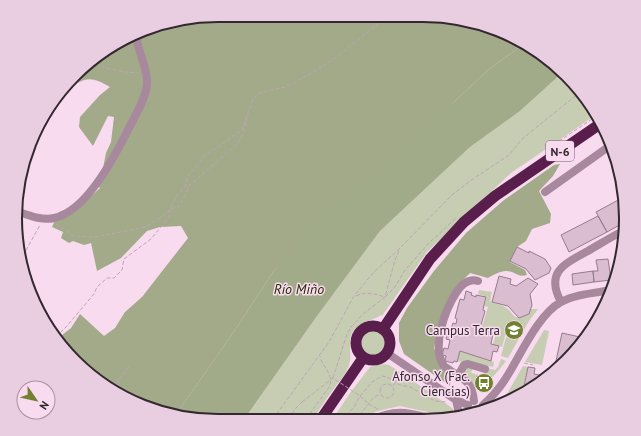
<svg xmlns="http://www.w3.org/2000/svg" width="641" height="436" font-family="'PT Sans',sans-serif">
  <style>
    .green { fill: #c6cdb2 }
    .forest { fill: #a2aa89 }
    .water { fill: #a1aa89 }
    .building { fill: #dbbdd1; stroke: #967b8d }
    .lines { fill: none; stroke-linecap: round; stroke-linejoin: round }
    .path { stroke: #bda5b5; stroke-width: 1; stroke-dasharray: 4 2; stroke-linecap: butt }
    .minor { stroke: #a7889d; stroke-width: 8 }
    .highway { stroke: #5a1e4c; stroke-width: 11 }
    .path-bridge { stroke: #bda5b5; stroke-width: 1; stroke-dasharray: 4 2; stroke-linecap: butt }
    .labels { text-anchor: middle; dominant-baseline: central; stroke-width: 3; stroke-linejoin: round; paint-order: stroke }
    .shield { fill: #f9dbef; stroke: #6e5e69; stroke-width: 1 }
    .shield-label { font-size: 12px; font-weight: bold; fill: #33282f }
    .poi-label { font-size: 13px; fill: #33282f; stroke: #f9dbef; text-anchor: end }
    .water-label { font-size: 14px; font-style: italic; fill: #262e04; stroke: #f9dbef }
    .rim { fill: none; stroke: #33282f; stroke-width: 2 }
  </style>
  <rect width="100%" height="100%" fill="#f9dbef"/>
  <path class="green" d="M563,72l3,2 28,42 -83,57 -57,53 -27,26 -45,64 -1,-1c-8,6 -20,6 -27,15 -8,10 -1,24 -5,35 -2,7 -7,13 -11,18 -9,12 -17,24 -25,36l-68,-1 72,-102 63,-85 90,-84 50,-36z
    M479,290l13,2 -2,9c4,3 9,3 13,5 14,7 6,16 26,8l1,-5h8l-9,12 -21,37 -7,-2 5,-19 7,2 3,-15 -7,-3 -7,26 -9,-3 3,-10 -15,-4 7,-23 -4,-1 3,-9 -9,-3z
    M544,330l5,1 -7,34 -17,-3z
    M360 343a13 13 0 1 1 26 0a13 13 0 1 1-26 0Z
    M460,351l34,11 -1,5 -28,-6 -8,1z
    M501,359l5,2c-6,8 -21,28 -33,25l-11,-12 2,-6h9l-2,5 12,3 3,-8 9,2 3,-3z
    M384,364l5,1 8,5 51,35 5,4v4l-4,3h-3l-46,-10 -14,3 -11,3 -13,8h-30l18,-27 20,-26z
    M523,366l5,1 -6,24 -22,15z"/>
  <path class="forest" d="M218,15l244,4 51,17 11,8 -36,26 -215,202 -38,58 -60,86 -47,-16 -53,-38 -18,-23 14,-11 9,-14 24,22 11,-8 10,-16 17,-15 46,-59 -7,-12 -21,1 -13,4 -26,27 -24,13 -6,-28 -7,2 -11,-4 -4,2 -8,-5 2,-6 -11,-5 7,-15 25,-9 16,-15 -6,-7 9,-13 3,-15 5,-11 3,-25 -6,-1 -15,30 -14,-19 1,-10 20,-22 10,-8c-17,-10 -24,-11 -40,1 -5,4 -8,7 -14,8l49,-47 48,-23z
    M560,164l-7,12 -14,15 12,23 -1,9 -18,6 -6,12 -9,6 -7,15 15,8 2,5c-10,3 -12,-4 -21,-4 -6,0 -13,4 -18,7l-18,-5 -10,10 -21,44 -5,21 9,22 8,5 -1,11 -46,-32 -5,-13v-18l8,-15 27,-37 32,-38 38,-33 50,-35z"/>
  <path class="water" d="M524,44l39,28 -43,39 -50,36 -90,84 -63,85 -72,102 -66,-1 -4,-1 60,-86 38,-58 61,-64 122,-108 32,-30z"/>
  <path class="building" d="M622,198l4,20 -1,4 -18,10 -11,-20z
    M598,216l9,16 -38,20 -8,-17z
    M517,247l12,6v-2l16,8 6,9 -2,5 -14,7 -9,-11 -16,-8z
    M608,259l3,21 -17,2 -1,-11h5l-2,-11z
    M593,271l1,11 -21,3 -1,-11z
    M499,276l12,3 -1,5 6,2 12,-8 10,6 -8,10 2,11 -3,9 -10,4 -11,-12 -16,-4z
    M466,291l6,2 -1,2 5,2v-2l10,2 -2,8 -1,5 2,1 -4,14 -3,-1 -2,5 17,5 -2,10 8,2 -2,6 -4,-1 -2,10 -31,-10 -3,11 -3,-1 -1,2 -8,-2 1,-5 -4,-1 2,-7 4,1 2,-9 -4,-1 3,-9 1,1 3,-8 3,1 1,-5 -2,-1 5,-19 4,1z
    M562,333l18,4 -2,7 -11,17 -13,9z
    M528,367l7,1 -1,6 11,2 -22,15z"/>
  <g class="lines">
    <path class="path" d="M96,63c7,6 34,11 43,9
      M559,141l36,-24
      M56,224l18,12 21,1 50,-10 17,-10 8,-8 8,-2 3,-3 8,-18 48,-42 7,-12 4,-19 4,-11 5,-8 9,-3 20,-4 27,-15 21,-13 51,-41
      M20,261l20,-36
      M356,296c10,-5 19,-2 29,1l10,-10 10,-17 23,-26 29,-27
      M56,337l10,-10 28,-33 3,-7 10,-9h7l8,-8 2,-11 27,-20 18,-22 1,-8 7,-14 8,-8 3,-11 11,-12 4,-7 39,-27 5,-17
      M524,363l9,2
      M333,378l14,-44 4,-7 12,-13 22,-17 10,-37 5,-12
      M380 391a7 7 0 1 1 14 0a7 7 0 1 1-14 0Z
      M393,386l9,-14
      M111,388l19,-22
      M116,391l3,-8v-4
      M360,396l10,9 8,4
      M273,419l56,-77 25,-46 19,-23 27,-25 52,-53 18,-14 39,-26 13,-16 57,-46
      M289,419l6,-10 7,-7
      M306,419l24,-33c3,-15 -8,-18 -10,-30
      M342,420l12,-13 6,-11 12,-14 10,-6 5,1 13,8 10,2 25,14 11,1
      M356,420l17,-22 7,-4"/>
    <path class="minor" d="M545,192l66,-47
      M16,211c12,4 26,10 38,7 34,-7 63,-66 77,-94 6,-12 15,-26 16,-40 1,-17 -10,-33 -11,-50
      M561,302c-16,-30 3,-38 27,-51 12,-7 23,-14 35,-20
      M387,353l69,47 12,5
      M458,376l6,-11 4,-1 17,5
      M456,400l2,9v5
      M474,401c-2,-19 -8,-20 -23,-30 -2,-2 -5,-3 -7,-5 -13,-18 1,-56 12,-73 5,-8 12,-15 22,-12
      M483,405c8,-7 15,-15 21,-24 15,-22 33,-66 57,-79 15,-8 34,-9 51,-12
      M372,420c24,-12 37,-7 62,-1"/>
    <path class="highway" d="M356 343a17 17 0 1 1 34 0a17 17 0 1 1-34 0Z
      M383,329l47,-70 34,-37 31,-26 105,-72
      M321,419l42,-61"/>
    <path class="path-bridge" d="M302,402l31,-24 27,18"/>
  </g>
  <defs>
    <symbol id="university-disc" viewBox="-11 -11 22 22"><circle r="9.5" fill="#728130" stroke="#f9dbef"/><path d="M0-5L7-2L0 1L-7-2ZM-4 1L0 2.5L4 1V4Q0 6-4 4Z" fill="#fff"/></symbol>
    <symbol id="bus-disc" viewBox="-11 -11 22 22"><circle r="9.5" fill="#728130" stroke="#f9dbef"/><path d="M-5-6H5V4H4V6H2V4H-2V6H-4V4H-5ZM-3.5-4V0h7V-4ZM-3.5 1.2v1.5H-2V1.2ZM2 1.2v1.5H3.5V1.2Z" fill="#fff"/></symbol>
  </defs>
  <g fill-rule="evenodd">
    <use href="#university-disc" x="503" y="319" width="22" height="22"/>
    <use href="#bus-disc" x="473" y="372" width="22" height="22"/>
  </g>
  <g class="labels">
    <rect class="shield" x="546" y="141" width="28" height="20" rx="3"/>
    <g class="shield-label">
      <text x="560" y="151">N-6</text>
    </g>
    <g class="poi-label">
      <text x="500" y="330">Campus Terra</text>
      <text x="470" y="376">Afonso X (Fac.<tspan x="470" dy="15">Ciencias)</tspan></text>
    </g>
    <g class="water-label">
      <text x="299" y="289">Río Miño</text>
    </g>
  </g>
  <path d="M0 0H641V436H0ZM218 22H423A196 196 0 0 1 619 218V218A196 196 0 0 1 423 414H218A196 196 0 0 1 22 218V218A196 196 0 0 1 218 22Z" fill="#e9cde0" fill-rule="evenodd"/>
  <path class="rim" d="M218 22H423A196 196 0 0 1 619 218V218A196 196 0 0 1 423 414H218A196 196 0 0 1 22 218V218A196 196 0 0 1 218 22Z"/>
  <g transform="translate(36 400) rotate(124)"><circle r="19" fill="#f9dbef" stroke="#aa93a2"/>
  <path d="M0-3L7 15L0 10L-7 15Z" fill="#728130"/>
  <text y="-6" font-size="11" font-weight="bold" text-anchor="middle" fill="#33282f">N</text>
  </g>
</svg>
